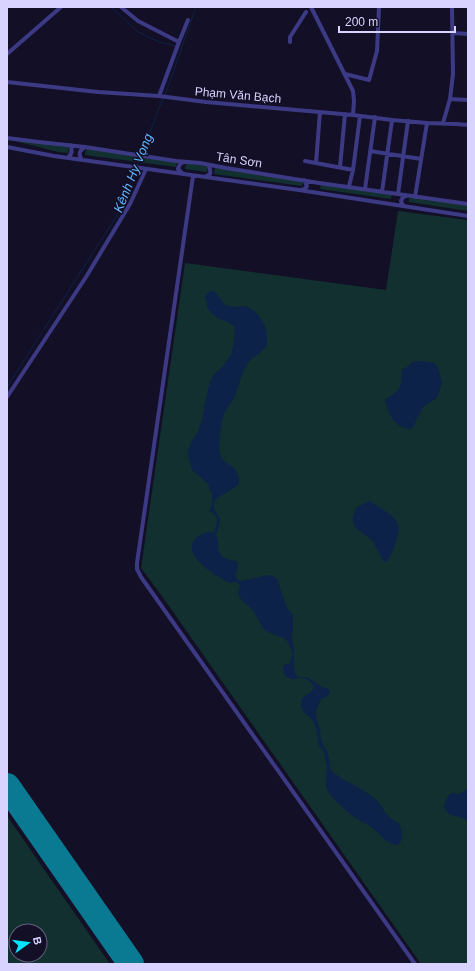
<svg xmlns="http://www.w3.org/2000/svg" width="475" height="971" font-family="Helvetica,sans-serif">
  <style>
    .green { fill: #12302f; fill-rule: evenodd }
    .water { fill: #0c2248 }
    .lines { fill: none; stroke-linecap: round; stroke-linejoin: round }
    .stream { stroke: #0c2248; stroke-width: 1 }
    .runway { stroke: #0a7a92; stroke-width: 26 }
    .minor { stroke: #3d3a85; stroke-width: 4 }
    .labels { text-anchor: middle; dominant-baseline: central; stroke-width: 3; stroke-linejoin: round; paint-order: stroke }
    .street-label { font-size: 12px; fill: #d9d4ff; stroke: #130f26 }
    .water-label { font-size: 13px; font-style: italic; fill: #62b6ff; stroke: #130f26 }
  </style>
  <rect width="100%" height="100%" fill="#130f26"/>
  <path class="green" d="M7,139l62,7 -1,7 -10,-1z
    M86,148l91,13 -1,6 -91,-12z
    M186,163l22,3 -1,6 -22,-3z
    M215,167l88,12 -1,7 -88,-12z
    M321,183l71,10 -1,6 -71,-10z
    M409,196l59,8v7l-59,-9z
    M398,211l70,9v744h-47l-262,-372 -18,-24 44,-305 201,27z
    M7,816l103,148h-103zM16,931h24v24h-24z"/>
  <path class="water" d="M211,291l4,1 10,13 9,2 11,-1 10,5 9,12 3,10v12c-2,3 -5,6 -8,9 -3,2 -7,4 -10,7 -7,10 -10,24 -14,35 -3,6 -8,12 -11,18 -3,7 -6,33 -4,40 3,13 19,7 19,30l-5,4 -15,9 -5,4v8l6,10 -1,7 -3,9c4,6 0,16 6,21 3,3 11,4 15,6l1,6 -3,8 3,4 3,1 27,-6 5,1 4,3 10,29 6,7v10l-1,14 2,10v18l1,6 3,4h9l15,10 5,1 3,3 -2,5 -7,3 -5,12 1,10 3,8 1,11 7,14 3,17c13,10 29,16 42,26 7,5 10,13 16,20 2,2 5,3 8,5 6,5 7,18 1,23 -11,0 -17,-10 -24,-16 -8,-6 -17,-9 -24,-15 -7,-6 -21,-18 -24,-27 -1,-7 1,-13 1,-19 -1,-5 -2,-13 -4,-18 -2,-2 -4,-4 -5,-7 -1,-6 0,-12 -3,-18 -3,-10 -14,-9 -14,-22 0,-7 10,-9 13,-15 -2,-7 -9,-11 -17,-10 -1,0 -2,1 -3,1 -3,1 -7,-2 -10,-4l-1,-8 2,-3h4l3,-8v-4l-4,-10 -4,-4 -12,-4 -8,-4 -10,-18 -5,-6 -6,-4 -5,-8 2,-9c-3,-4 -6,-3 -10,-2 -12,-6 -51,-28 -34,-45 5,-4 10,-7 17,-5 3,-4 6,-13 2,-18 -1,-2 -4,-3 -6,-4l3,-6v-11l-4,-10 -16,-14 -3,-10 -1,-10 4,-9 6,-9 4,-13 6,-30 5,-14 11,-10 8,-12 3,-19 -1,-8 -8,-5 -7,-2 -7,-5 -4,-5 -3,-12 2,-4z
    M421,361l13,2 4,4 4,16 -5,15 -6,4 -4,2 -4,3 -10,20 -2,2c-16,-1 -23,-15 -26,-29 4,-4 8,-5 11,-8 7,-5 5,-15 6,-23l4,-1 7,-6z
    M369,501c6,3 10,6 16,10 16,10 16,17 10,34 -3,6 -4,12 -9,17l-3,-1 -10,-20 -16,-12 -3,-3 -1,-5v-5l3,-8z
    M468,789v32c-9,-7 -19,-2 -24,-14 1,-6 3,-11 8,-14l6,1z"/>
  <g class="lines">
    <path class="stream" d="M111,7l27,25 21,10 17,4
      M165,95l31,-88
      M142,153l21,-55
      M137,166l3,-8
      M7,387l114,-178 15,-40"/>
    <path class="runway" d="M7,786l124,178"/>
    <path class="minor" d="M121,7l17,14 41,21
      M311,7l42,84 1,10 -1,14
      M453,33l15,1
      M290,42v-5l16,-25
      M7,54l54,-47
      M345,74l24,6 8,-29 2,-44
      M7,82l91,10 61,4 47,6 147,13 39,5 35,3 29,1 12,1
      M159,96l20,-54 9,-22
      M450,99l18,1
      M443,123l7,-24 3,-25 -1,-67
      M7,138l32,4 46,5 91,14 24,2 26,5 93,15 72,10 77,11
      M7,147l47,9 245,34 169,26
      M370,151l51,8
      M68,158c4,-4 5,-8 2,-13
      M82,160c-4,-6 -3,-9 3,-13
      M305,161l48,9
      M316,163l4,-51
      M340,167l5,-53
      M183,174l-5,-5 1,-3 2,-3 3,-1
      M193,176l-56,387v6l4,8 274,387
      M205,177l5,-3c1,-4 0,-6 -2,-9
      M349,186l4,-16 7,-54
      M365,189l10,-72
      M301,190l4,-1 2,-3 -3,-6
      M382,192l10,-72
      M398,194l10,-73
      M415,197l12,-74
      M404,206l-2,-2 -1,-3 2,-4 3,-1
      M7,397l79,-120 44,-73 16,-35"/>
  </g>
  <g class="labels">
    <g class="street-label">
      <text transform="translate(238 95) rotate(5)">Phạm Văn Bạch</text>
      <text transform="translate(239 160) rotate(9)">Tân Sơn</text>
    </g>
    <g class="water-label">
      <text transform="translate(133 173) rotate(-68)">Kênh Hy Vọng</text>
    </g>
  </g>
  <rect width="475" height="971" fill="none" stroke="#d9d4ff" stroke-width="16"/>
  <g transform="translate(28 943) rotate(76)"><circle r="19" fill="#130f26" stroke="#625e7d"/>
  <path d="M0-3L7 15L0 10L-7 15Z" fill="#00e5ff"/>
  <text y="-6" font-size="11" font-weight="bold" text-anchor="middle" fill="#d9d4ff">B</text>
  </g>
  <path d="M339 26v6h116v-6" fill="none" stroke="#d9d4ff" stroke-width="2"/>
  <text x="345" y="26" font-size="12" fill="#d9d4ff" stroke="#130f26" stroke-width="3" paint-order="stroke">200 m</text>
</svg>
